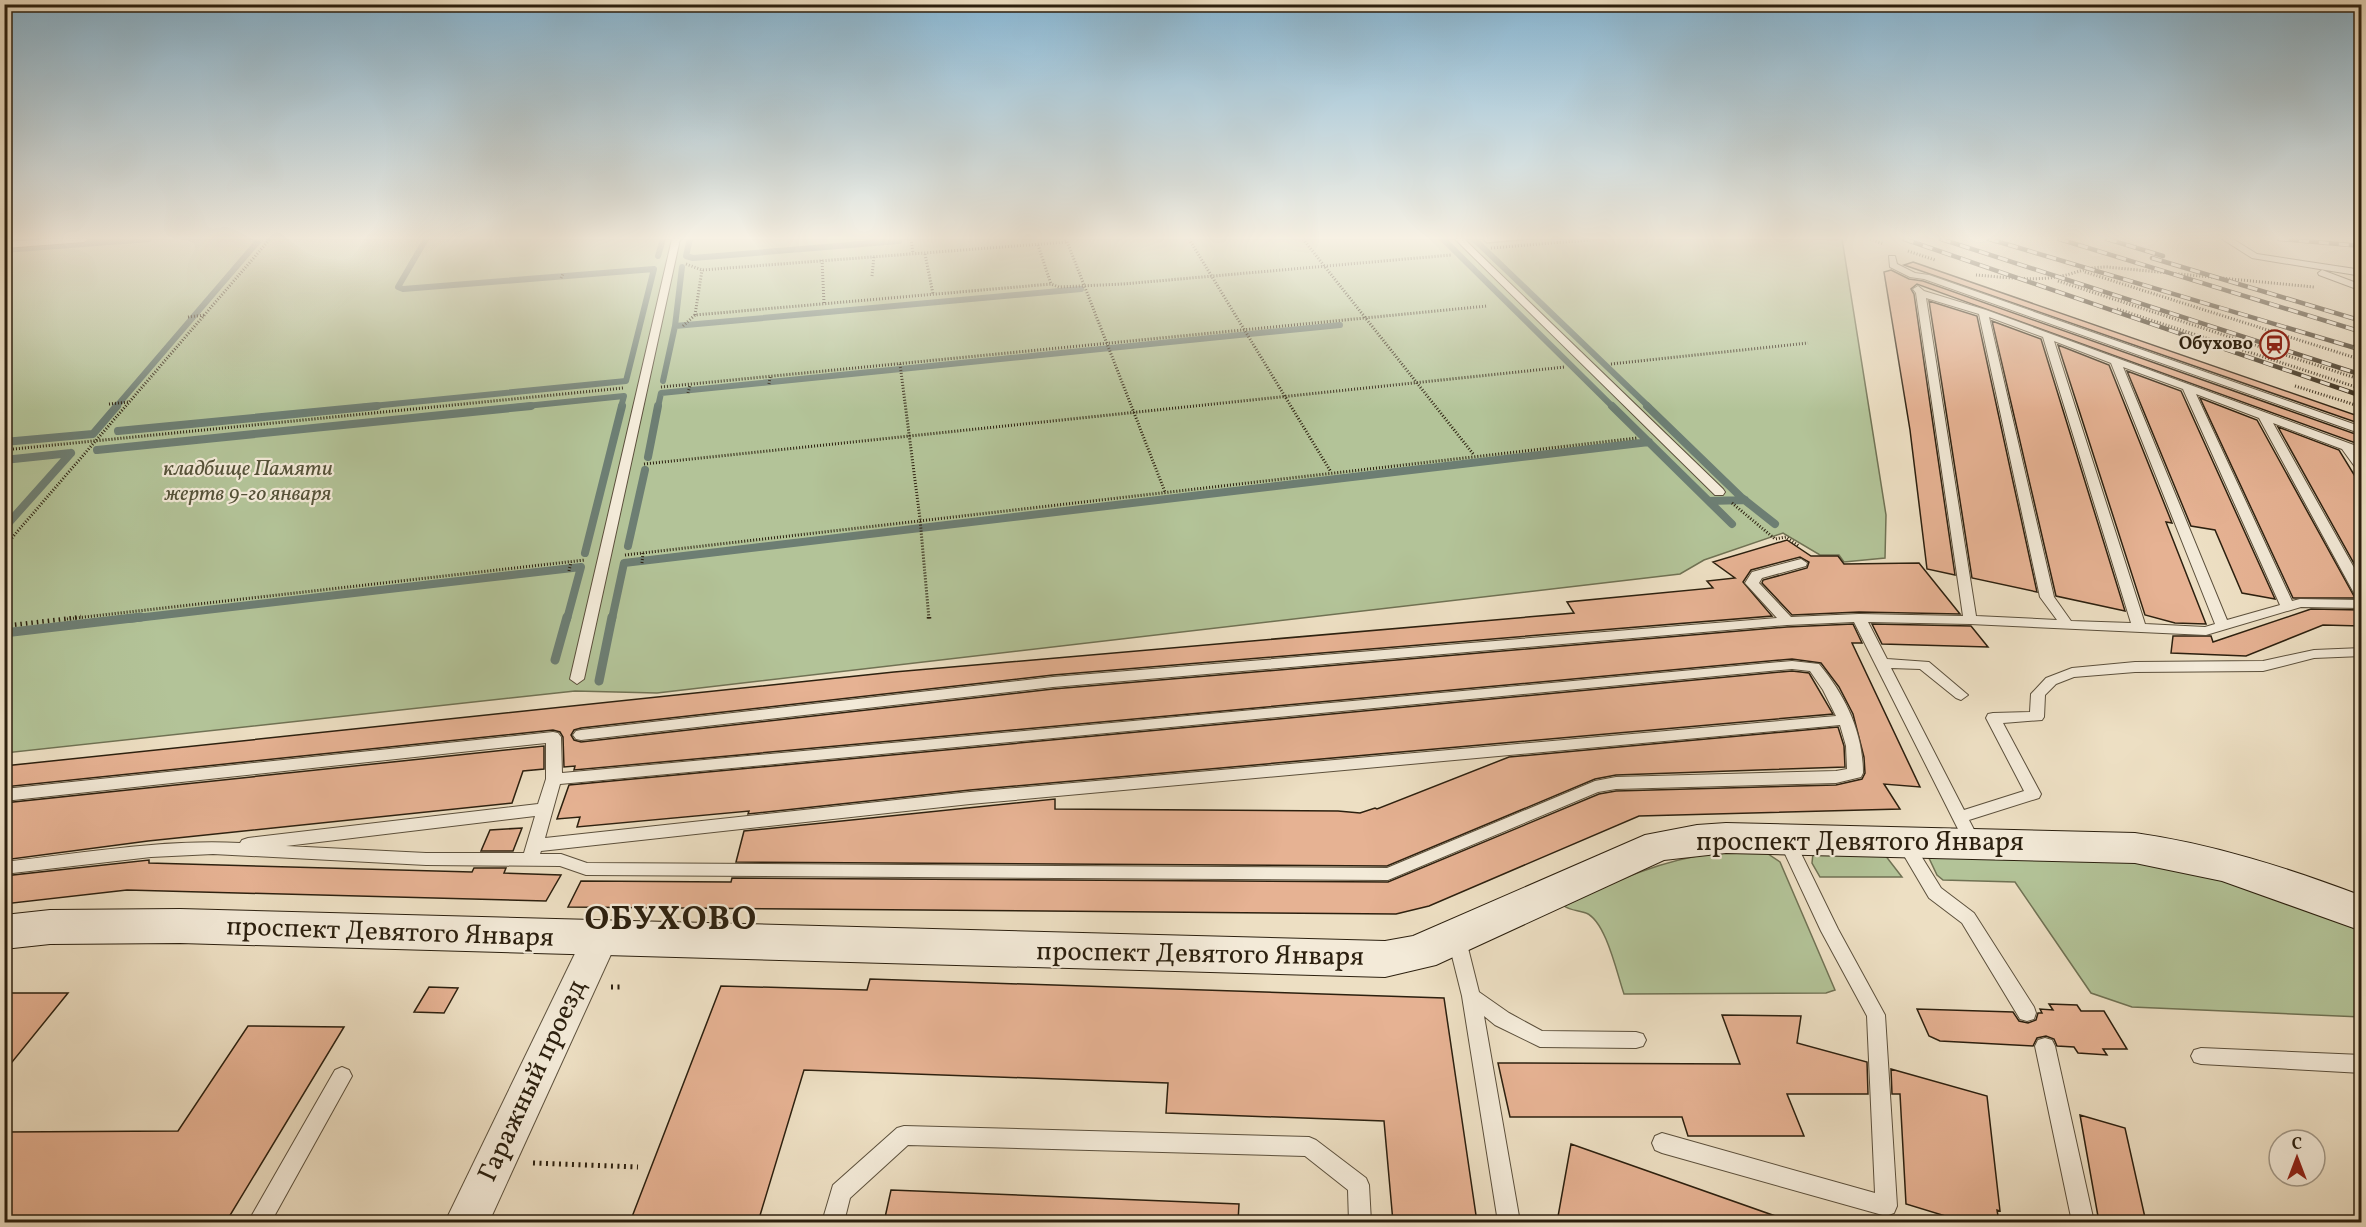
<svg xmlns="http://www.w3.org/2000/svg" width="2366" height="1227" font-family="Vollkorn,serif">
  <style>
    .green { fill: #b3c398; stroke: #707254; stroke-width: 1.5 }
    .lines { fill: none; stroke-linecap: round; stroke-linejoin: round }
    .stream-far2 { stroke: #6d7e73; stroke-width: 6 }
    .stream-far1 { stroke: #6d7e73; stroke-width: 8 }
    .stream { stroke: #6d7e73; stroke-width: 9 }
    .building { fill: #e6b293; stroke: #2c200f; stroke-width: 1.5 }
    .lane-casing { stroke: #5c503c; stroke-width: 2 }
    .street-casing { stroke: #5c503c; stroke-width: 2 }
    .secondary-casing { stroke: #2c200f; stroke-width: 2 }
    .path-far2 { stroke: #2c200f; stroke-width: 3; stroke-dasharray: 1 2; stroke-linecap: butt }
    .path-far1 { stroke: #2c200f; stroke-width: 4.5; stroke-dasharray: 1.5 4; stroke-linecap: butt }
    .path { stroke: #2c200f; stroke-width: 5; stroke-dasharray: 2 4.5; stroke-linecap: butt }
    .lane { fill: #f3ead8; fill-rule: evenodd }
    .street { fill: #f3ead8; fill-rule: evenodd }
    .secondary { fill: #f3ead8; fill-rule: evenodd }
    .rail-casing { stroke: #2c200f; stroke-width: 4.5 }
    .rail { stroke: #f3ead8; stroke-width: 3; stroke-dasharray: 10; stroke-linecap: butt }
    .labels { text-anchor: middle; dominant-baseline: central; stroke-width: 4.5; stroke-linejoin: round; paint-order: stroke }
    .far-poi-label { font-size: 18px; font-weight: bold; fill: #2c200f; stroke: #f3ead8; text-anchor: end }
    .park-label { font-size: 22px; font-style: italic; fill: #545138; stroke: #f3ead8 }
    .near-street-label { font-size: 27px; fill: #2c200f; stroke: #f3ead8 }
    .near-district-label { font-size: 33px; font-weight: bold; letter-spacing: 1.5px; fill: #2c200f; stroke: #f3ead8 }
  </style>
  <rect width="100%" height="100%" fill="#eddfc3"/>
  <filter id="stains"><feTurbulence type="fractalNoise" baseFrequency=".00333" numOctaves="4"/><feColorMatrix values="0 0 0 0 .2 0 0 0 0 .09 0 0 0 0 .02 0 0 0 .5 -.17"/></filter>
  <radialGradient id="worn" r=".72"><stop offset=".6" stop-color="#630" stop-opacity="0"/><stop offset="1" stop-color="#630" stop-opacity=".3"/></radialGradient>
  <path class="green" d="M4,239h1478l5,4 43,-4h312l44,276 -1,43 -41,4 -5,-7h-19l-37,-22 -79,27 -24,14 -1023,119 -82,-2 -570,62z
    M1719,852h46l15,10 55,128 -9,3 -202,1c-7,-20 -18,-73 -38,-81 -7,-3 -15,-2 -22,-7 55,-27 94,-45 155,-54z
    M1813,853l72,2 17,22h-82l-8,-14z
    M1928,856l183,4 84,10 166,56v91l-229,-10 -41,-14 -76,-111 -72,-2 -6,-5z"/>
  <g class="lines">
    <path class="stream-far2" d="M690,239l-4,17 7,2 206,-17
      M1443,239l170,168
      M1474,239l175,168
      M4,240l15,-1
      M4,250l145,-11
      M658,256l5,-17
      M675,326l406,-37
      M663,381l12,-55 7,-59
      M116,407l144,-168
      M362,407l264,-26 28,-112 -251,20 -5,-2 28,-48
      M516,407l108,-11 -3,11
      M658,407l3,-14 679,-68"/>
    <path class="stream-far1" d="M1612,406l120,118
      M1647,406l95,92 33,26
      M118,431l259,-25
      M4,442l89,-8 24,-28
      M97,450l434,-44
      M648,457l10,-51
      M4,460l67,-7
      M1709,501l36,-1
      M4,528l67,-75
      M628,546l17,-76
      M585,553l37,-147
      M128,619l453,-52 -14,52
      M612,619l12,-56 1025,-121"/>
    <path class="stream" d="M4,633l137,-16
      M555,660l12,-43
      M599,681l13,-64"/>
  </g>
  <path class="building" d="M1913,262l448,155v7l-457,-159z
    M1891,270l18,9 14,2 438,155v9l-444,-161 -6,5 3,5 41,281 -28,-6 -17,-139 -26,-158z
    M1929,301l48,15 60,276 -65,-14z
    M1992,321l49,18 84,272 -69,-15z
    M2058,345l51,20 63,158 -6,-1 40,102 -31,-1 -30,-8z
    M2127,371l54,20 94,208 -33,-6 -27,-63 -24,-4z
    M2200,398l57,22 98,178h-62z
    M2278,427l61,23 22,36v90z
    M1787,540l24,16h27l6,8 75,-1 41,51 -101,-2 -67,3 -30,-32 1,-3 44,-12 2,-6 -9,-5 -49,13 -8,12 29,34 -719,59 -472,53 -7,2 -3,5 3,5 7,2 472,-53 734,-62 66,-3 9,19h-10l68,144 -36,-3 16,25 -261,7 -210,90 -33,8 -828,-7 13,-26 150,1 1,-4 656,4 211,-88 17,-3 220,-6 26,-6 3,-6 -1,-16 -11,-43 -14,-27 -18,-24 -29,-4 -1218,111 1,-4 -11,1 -1,-30 -3,-5 -7,-2 -549,57v-21l890,-94 680,-59 -7,-11 146,-14 -6,-7 28,-3 -22,-16z
    M2311,609l50,1v16l-38,-1 -77,31 -75,-3 2,-17h38l2,6z
    M1872,624l99,2 17,21 -106,-3z
    M1792,671l17,2 24,41 -863,76 -222,24 1,-3 -172,16 3,-10 -23,2 12,-34z
    M1838,727l6,19 1,21 -229,8 -21,4 -208,87 -651,-4 8,-31 311,-32v10l283,2 22,2 15,-5 2,1 132,-52z
    M544,746v23l-21,2 -11,32 -364,38 -144,19v-57z
    M522,828l-9,23h-32l9,-21z
    M149,860v3l323,9 2,-4h32l-2,5 57,2 -15,26 -419,-11 -123,14v-28z
    M870,979l574,19 33,224h-84l-9,-101 -218,-8 2,-30 -364,-13 -46,152h-128l91,-236 146,4z
    M429,987l29,1 -14,25 -30,-1z
    M4,993h64l-64,79z
    M2049,1004l28,1 4,6h23l23,38h-24l4,6 -29,-2 -4,-6 -17,-1 -3,-7 -8,-3 -9,2 -4,8 -93,-5 -11,-5 -12,-27 96,3 6,9 9,2 8,-3 2,-7h4l-2,-4 13,1z
    M1722,1015l79,1 -4,27 70,19 1,32h-81l17,42h-116l-6,-19h-172l-12,-54 242,1z
    M248,1026l96,1 -118,195h-180l3,-4h-45v-86l174,-1z
    M1891,1069l96,27 13,115 -3,-1 2,12h-34l-59,-18 -6,-110h-8z
    M2080,1115l45,13 21,94h-47z
    M1571,1144l213,75v3h-227z
    M891,1190l348,14 -1,18h-354z"/>
  <g class="lines">
    <defs>
      <path id="lane" d="M47,239h41l-4,3 -80,6v-6z
        M672,239h8l-96,440 -7,5 -7,-5z
        M1455,239h9l259,250 2,3 -2,3h-8z
        M2222,239h11l24,15 105,16v6l-110,-18z
        M1889,256h6l2,8 18,9 14,2 433,152v7l-438,-155 -14,-2 -20,-10z
        M2322,270l40,15v6l-43,-16 -1,-2z
        M1918,286l6,5 62,19 376,138v7l-4,-1 4,6v12l-4,-1 -16,-22 -69,-26 89,159v17l-7,-4 -96,-177 -63,-24 96,207 8,-2 62,1v8l-61,-1 -95,28 -236,-11 -102,-2 19,37 42,3 39,33 -7,5 -5,-2 -36,-29 -29,-1 73,142 60,-19 -38,-73 2,-4 5,-1 37,-1 1,-18 15,-16 26,-10 63,-6 128,-1 51,-11 48,-2v8l-48,2 -51,13 -128,1 -61,5 -18,7 -11,11 -1,22 -2,3 -39,3 38,71 -2,4 -70,22 12,23 -2,4 -6,2 -6,-2 -2,-4 -111,-221 -67,3 -734,62 -472,53 -5,-1 -3,-4 3,-4 5,-1 472,-53 724,-59 -32,-35 7,-11 49,-13 6,4 -1,3 -44,12 -3,5 32,34 68,-3 104,2 -47,-323 -3,-4zM1926,298l53,16 61,283 17,23 -81,-4zM1989,317l54,20 88,286 -60,-2 -17,-24zM2054,341l57,22 104,261 -10,3 -60,-3zM2123,367l60,22 97,216 -53,15z
        M1792,661l27,3c26,31 44,68 44,109l-2,4 -25,6 -220,6 -18,3 -210,88 -802,-5 -26,-9 -134,-1 -213,-11 -62,3 -147,17v-12c79,-9 158,-23 236,-19l2,-3 6,-2 290,-34 8,-25v-36l-542,58v-12l549,-57 5,1 3,4 1,36zM1792,669l18,2 13,19 13,26 -866,76 -425,46 15,-54zM1840,725l6,21 1,23 -11,2 -220,6 -21,4 -208,87 -800,-5 -26,-9h-21l1,-3 429,-47zM535,816l-11,37h-98l-140,-7z
        M1786,833l6,2 2,4 44,90 47,86 12,191 -3,7 -8,3 -224,-63 -7,-3 -3,-7 3,-7 7,-3 213,60 -8,-177 -46,-85 -43,-92 2,-4z
        M1904,836l6,2 31,50 33,25 60,94 2,6 -2,6 -7,2 -7,-2 -58,-96 -33,-25 -33,-56 2,-4z
        M1456,929l6,2 3,5 14,56 30,21 33,18 94,1 7,2 3,6 -3,6 -7,2 -96,-1 -45,-22 -11,-9 36,206h-22l-36,-226 -15,-60 3,-5z
        M2045,1038l7,2 3,6 39,176h-22l-37,-176 3,-6z
        M2201,1048l161,7v18l-161,-9 -7,-2 -3,-6 3,-6z
        M342,1067l7,3 3,6 -81,146h-23l87,-152z
        M904,1126l405,11 7,3 50,38 3,7 2,37h-22l-1,-32 -43,-34 -397,-11 -58,53 -6,24h-22l11,-37 64,-57z"/>
      <path id="street" d="M600,925l13,4 5,10 -129,283h-44l137,-283 5,-10z"/>
      <path id="secondary" d="M1726,823l409,10c78,11 153,35 227,63v35l-140,-50 -87,-18 -409,-10 -62,7 -228,105 -51,12 -1205,-34 -130,1 -46,5v-34l46,-5 130,-1 1205,32 28,-5 232,-101 52,-10z"/>
    </defs>
    <use href="#lane" class="lane-casing"/>
    <use href="#street" class="street-casing"/>
    <use href="#secondary" class="secondary-casing"/>
    <path class="path-far2" d="M911,239l2,14
      M1066,239l99,253
      M1189,239l142,233
      M1303,239l171,216
      M1870,239l14,5
      M1038,245l13,39
      M1491,248l110,-9
      M1908,251l27,9
      M925,254l8,40
      M822,260l2,43
      M686,264l16,6 365,-28
      M2085,272l277,88
      M1976,275c26,2 54,6 80,2 20,-3 28,-10 51,-10l207,20
      M872,276l2,-20
      M561,278l2,-4
      M2058,281l304,99
      M2117,309l245,80
      M695,315l7,-45
      M188,317l17,-2
      M683,326l12,-11 356,-31 8,3 64,-3 328,-29
      M900,364l20,155 9,100
      M1611,364l197,-21
      M769,384l1,-7
      M2295,386l67,21
      M661,387l826,-81
      M688,393l2,-8
      M109,404l20,-2
      M4,450l619,-62
      M644,464l921,-97
      M1732,503l43,36 11,-2 13,9
      M4,547l266,-308
      M625,555l1012,-117
      M642,563l1,-10
      M569,571l2,-9
      M67,619l518,-59"/>
    <path class="path-far1" d="M929,617v3
      M4,626l77,-9"/>
    <path class="path" d="M611,987h9
      M533,1163l105,4"/>
    <use href="#lane" class="lane"/>
    <use href="#street" class="street"/>
    <use href="#secondary" class="secondary"/>
    <defs>
      <path id="rail" d="M1904,239l458,157
        M1941,239l421,136
        M1989,239l373,111
        M2059,239l303,93
        M2107,239l56,17
        M2279,239l83,7
        M2152,258l210,63"/>
    </defs>
    <use href="#rail" class="rail-casing"/>
    <use href="#rail" class="rail"/>
  </g>
  <linearGradient id="sky" x2="0" y2="1"><stop stop-color="#88b7d4"/><stop offset="0.58" stop-color="#f7f1e4"/><stop offset="1" stop-color="#f7f1e4" stop-opacity="0"/></linearGradient>
  <rect width="2366" height="411" fill="url(#sky)"/>
  <defs>
    <symbol id="station-ring" viewBox="-11 -11 22 22"><circle r="9.5" fill="#f3ead8" stroke="#8f2418" stroke-width="1.5"/><path d="M-3-6H3Q5-6 5-4V2Q5 4 3 4L4.5 6H3L1.5 4h-3L-3 6H-4.5L-3 4Q-5 4-5 2V-4Q-5-6-3-6ZM-3.5-4v3h7v-3ZM-3.5 1v1.5H-2V1ZM2 1v1.5H3.5V1Z" fill="#8f2418"/></symbol>
  </defs>
  <g fill-rule="evenodd">
    <use href="#station-ring" x="2258" y="328" width="33" height="33"/>
  </g>
  <g class="labels">
    <g class="far-poi-label">
      <text x="2253" y="344">Обухово</text>
    </g>
    <g class="park-label">
      <text x="248" y="469">кладбище Памяти<tspan x="248" dy="25">жертв 9-го января</tspan></text>
    </g>
    <g class="near-street-label">
      <text x="1860" y="843">проспект Девятого Января</text>
      <text transform="translate(390 933) rotate(2)">проспект Девятого Января</text>
      <text transform="translate(1200 955) rotate(1)">проспект Девятого Января</text>
      <text transform="translate(533 1081) rotate(-65)">Гаражный проезд</text>
    </g>
    <g class="near-district-label">
      <text x="671" y="921">ОБУХОВО</text>
    </g>
  </g>
  <rect width="2366" height="1227" fill="none" stroke="#eddfc3" stroke-width="24"/>
  <rect x="6" y="6" width="2354" height="1215" fill="none" stroke="#2c200f" stroke-width="3"/>
  <rect x="12" y="12" width="2342" height="1203" fill="none" stroke="#2c200f" stroke-width="1.5"/>
  <g transform="translate(2297 1158)"><circle r="28" fill="#f3ead8" stroke="#a39988" stroke-width="1.5"/>
  <path d="M0-4.5L10 22L0 15L-10 22Z" fill="#8f2418"/>
  <text y="-9" font-size="16" font-weight="bold" text-anchor="middle" fill="#2c200f">С</text>
  </g>
  <rect width="100%" height="100%" filter="url(#stains)"/>
  <rect width="100%" height="100%" fill="url(#worn)"/>
</svg>
